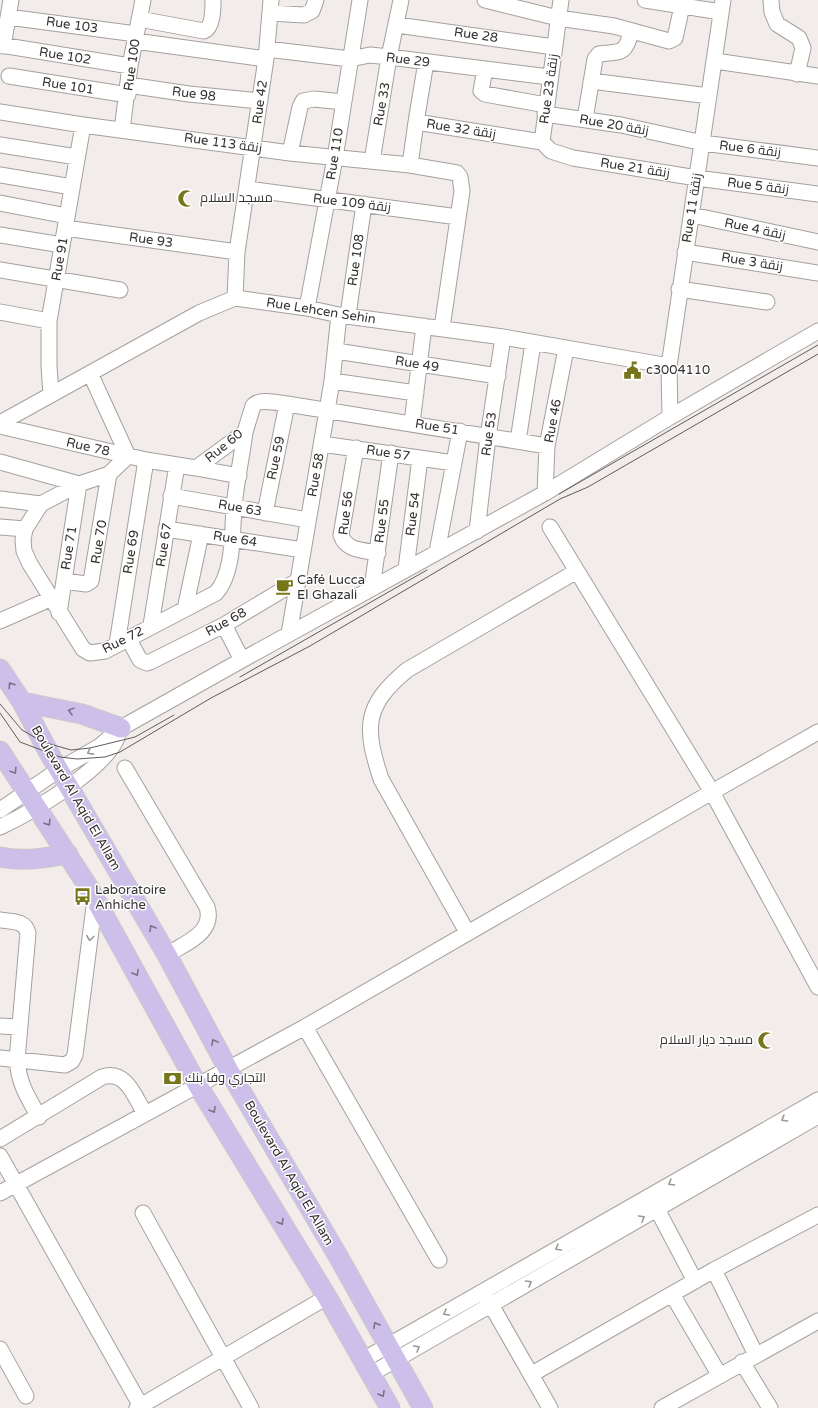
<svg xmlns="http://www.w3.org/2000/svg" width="818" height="1408" font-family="'Varela Round',Cairo,sans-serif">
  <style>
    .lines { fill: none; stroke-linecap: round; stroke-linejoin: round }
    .minor-casing { stroke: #a5a09d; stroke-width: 17 }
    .major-casing { stroke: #cac9c9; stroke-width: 21 }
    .minor { stroke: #fff; stroke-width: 15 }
    .major { stroke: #ccc0ea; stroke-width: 19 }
    .tram { stroke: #5f5c5b; stroke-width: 1 }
    .oneway { stroke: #787184 }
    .oneway2 { stroke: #999898 }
    .labels { text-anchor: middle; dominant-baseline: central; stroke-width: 3; stroke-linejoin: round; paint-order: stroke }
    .street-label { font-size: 13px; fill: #333130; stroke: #fff }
    .poi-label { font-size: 13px; fill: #333130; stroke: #fff; text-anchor: start }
  </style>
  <rect width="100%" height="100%" fill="#f2edea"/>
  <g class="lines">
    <defs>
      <path id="minor" d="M485,0l73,18 56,8 55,15 6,-3 7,-32
        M561,0l-19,142 9,9 22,7 124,20 121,16
        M645,0l76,12
        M771,0l1,12 5,12 22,14 4,10 -6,26
        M270,13l34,2 8,-4 4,-11
        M8,17l128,17
        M139,19l65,12c9,-4 9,-22 9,-31
        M397,25l157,22
        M135,41l131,18
        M0,45l130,21
        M3,46l8,-46
        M267,49l83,10 20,-4 19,2 160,20
        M715,61l103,15
        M426,62l-10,60 126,20
        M485,69l-4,22 4,3 61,11
        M9,76l119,19
        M591,81l118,15
        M128,85l61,9 71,7
        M0,112l83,13 207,28 120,12 47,8 3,4 2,14 -20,137
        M545,114l76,11 82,18 115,15
        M585,119l10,-60 4,-5c21,-3 26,2 32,-22
        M122,130l8,-64 13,-66
        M0,145l77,12
        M290,153l10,-46 3,-6 11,-2 29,3
        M372,161l17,-104 12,-57
        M410,165l6,-43
        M0,175l72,12
        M247,189l211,28
        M0,203l67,13
        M692,215l126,27
        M65,228l172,24
        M0,235l62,10
        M685,252l133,21
        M0,270l120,20
        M679,289l88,13
        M235,298l2,-46 29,-193 5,-59
        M307,308l28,-150 25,-158
        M0,312l49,9
        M348,315l16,-111
        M336,351l162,25
        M90,373l38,83 -19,18 -30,10 -38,20 -16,25 -2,11 1,11 6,13 53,85 7,4 15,-2 111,-58c18,-20 16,-60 18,-85 2,-26 8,-51 11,-76
        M332,381l84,12
        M51,395l-2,-29v-45l34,-196
        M670,417l-1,-51 54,-366
        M0,423l199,-110 36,-15 72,10 32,7 164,22 166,29
        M412,423l12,-97
        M0,426l146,34 50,8 49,-36 8,-26c6,-8 25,-3 34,-2l260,42
        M518,441l15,-98
        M322,444l132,19
        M356,448l-15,87c5,16 22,15 37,18
        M0,462l79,22 -20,129
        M196,468l43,8
        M545,493l2,-47 19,-97
        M171,496l137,24
        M0,499l41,5
        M265,513l22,-109
        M0,527l25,2
        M550,527l162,265 106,195
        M166,529l137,21
        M477,531l11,-94 15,-100
        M437,552l23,-121
        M406,569l14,-111
        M64,581l22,3 5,-3 18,-107
        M372,588l19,-135
        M185,609l16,-75
        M0,621l50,-22
        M151,625l26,-160
        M224,625l18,35
        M289,634l43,-253 7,-66
        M128,638l12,22 7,3 3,-1 74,-37 75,-45
        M117,644l29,-184
        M125,768l82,139c8,26 -22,36 -40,48
        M0,810l60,-41 40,-23 21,-18 121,-68 303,-167 125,-76 148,-86
        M0,827c32,-15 103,-56 117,-89
        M0,920c12,2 25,0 28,13l-11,127c2,24 10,36 22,57
        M467,932l-86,-153c-17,-52 -17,-73 26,-109l170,-99
        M0,1026l19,1
        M305,1027l134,233
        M0,1058l65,7 7,-4 3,-6 20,-156
        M0,1139l102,-62c24,-8 33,20 43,37
        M0,1156l142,252
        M0,1193l305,-166 407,-235 106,-60
        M657,1209l38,72
        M143,1213l108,195
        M714,1270l42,85
        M672,1294l48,82
        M486,1296l64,112
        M0,1349l26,47
        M363,1360l455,-260
        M742,1362l28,46
        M371,1374l447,-258
        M532,1374l182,-104 104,-55
        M137,1408l190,-111
        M662,1408l156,-87"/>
      <path id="major" d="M0,669l22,33 27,51 118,202 61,114 110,187 85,152
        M22,702l60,12 39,14
        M0,751l89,137 108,196 130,213 63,111
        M0,857c22,5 46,1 68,-3"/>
    </defs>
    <use href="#minor" class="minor-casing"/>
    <use href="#major" class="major-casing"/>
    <use href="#minor" class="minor"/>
    <use href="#major" class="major"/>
    <path class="tram" d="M559,494l259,-149
      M240,677l187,-107
      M0,704l22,26 21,12 28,8 19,-2 45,-11 39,-22
      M0,713l20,29 40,15 17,2 28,-2 15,-5 91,-54 99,-52 250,-147 28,-12 230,-133"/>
  </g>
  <defs><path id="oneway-chevron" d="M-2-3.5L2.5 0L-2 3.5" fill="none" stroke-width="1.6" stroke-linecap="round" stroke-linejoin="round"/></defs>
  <g class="oneway">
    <use href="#oneway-chevron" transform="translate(11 685) rotate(-123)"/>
    <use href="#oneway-chevron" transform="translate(71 711) rotate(-165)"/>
    <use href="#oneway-chevron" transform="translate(14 771) rotate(57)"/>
    <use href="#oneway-chevron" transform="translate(48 823) rotate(57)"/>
    <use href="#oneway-chevron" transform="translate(152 928) rotate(-120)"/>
    <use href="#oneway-chevron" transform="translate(136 973) rotate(61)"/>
    <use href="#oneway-chevron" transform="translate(214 1042) rotate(-118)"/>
    <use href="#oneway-chevron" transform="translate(213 1110) rotate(59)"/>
    <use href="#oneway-chevron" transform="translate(281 1222) rotate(59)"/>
    <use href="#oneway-chevron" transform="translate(376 1325) rotate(-119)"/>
    <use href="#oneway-chevron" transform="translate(382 1394) rotate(60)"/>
  </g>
  <g class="oneway2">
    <use href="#oneway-chevron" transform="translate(90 752) rotate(152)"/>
    <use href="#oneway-chevron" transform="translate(90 938) rotate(97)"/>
    <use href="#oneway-chevron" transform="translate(784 1119) rotate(150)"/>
    <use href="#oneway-chevron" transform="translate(671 1183) rotate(150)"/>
    <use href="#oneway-chevron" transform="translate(642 1218) rotate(-30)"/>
    <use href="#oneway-chevron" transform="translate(558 1248) rotate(150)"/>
    <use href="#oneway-chevron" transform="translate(529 1283) rotate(-30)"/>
    <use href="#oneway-chevron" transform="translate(446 1313) rotate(150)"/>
    <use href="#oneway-chevron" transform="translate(417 1348) rotate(-30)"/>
  </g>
  <defs>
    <symbol id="mosque-bare" viewBox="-9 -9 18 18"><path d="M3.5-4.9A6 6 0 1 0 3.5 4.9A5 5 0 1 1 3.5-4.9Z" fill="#77751a" stroke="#fff" stroke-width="2.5" paint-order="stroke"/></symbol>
    <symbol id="civic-bare" viewBox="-9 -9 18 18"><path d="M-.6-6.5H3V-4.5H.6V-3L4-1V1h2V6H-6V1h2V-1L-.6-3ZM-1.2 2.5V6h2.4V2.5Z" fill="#77751a" stroke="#fff" stroke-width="2.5" paint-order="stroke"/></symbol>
    <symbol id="cafe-bare" viewBox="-9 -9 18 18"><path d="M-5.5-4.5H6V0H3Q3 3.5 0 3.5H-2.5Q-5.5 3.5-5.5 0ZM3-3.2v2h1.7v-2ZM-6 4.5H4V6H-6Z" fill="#77751a" stroke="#fff" stroke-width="2.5" paint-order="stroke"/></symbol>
    <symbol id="bus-bare" viewBox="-9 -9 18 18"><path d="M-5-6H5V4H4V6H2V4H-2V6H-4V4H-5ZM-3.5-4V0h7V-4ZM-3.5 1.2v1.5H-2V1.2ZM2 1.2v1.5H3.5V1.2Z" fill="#77751a" stroke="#fff" stroke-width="2.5" paint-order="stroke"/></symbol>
    <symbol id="bank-bare" viewBox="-9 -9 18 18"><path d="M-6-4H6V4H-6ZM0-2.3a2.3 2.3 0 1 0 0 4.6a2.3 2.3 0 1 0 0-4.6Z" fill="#77751a" stroke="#fff" stroke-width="2.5" paint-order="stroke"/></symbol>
  </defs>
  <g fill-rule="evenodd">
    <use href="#mosque-bare" x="174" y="186" width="25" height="25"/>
    <use href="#civic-bare" x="620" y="358" width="25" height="25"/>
    <use href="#cafe-bare" x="272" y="574" width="25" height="25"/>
    <use href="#bus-bare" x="70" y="884" width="25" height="25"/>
    <use href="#mosque-bare" x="754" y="1028" width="25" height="25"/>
    <use href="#bank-bare" x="160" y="1066" width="25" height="25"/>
  </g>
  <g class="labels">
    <g class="street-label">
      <text transform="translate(72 25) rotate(8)">Rue 103</text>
      <text transform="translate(476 35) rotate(8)">Rue 28</text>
      <text transform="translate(65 56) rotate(9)">Rue 102</text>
      <text transform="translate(408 60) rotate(7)">Rue 29</text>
      <text transform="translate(132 65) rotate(-82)">Rue 100</text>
      <text transform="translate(68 86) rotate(9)">Rue 101</text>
      <text transform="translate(549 89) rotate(-82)">Rue 23 زنقة</text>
      <text transform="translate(194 94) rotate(7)">Rue 98</text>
      <text transform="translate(260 102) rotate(-82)">Rue 42</text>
      <text transform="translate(382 104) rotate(-80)">Rue 33</text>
      <text transform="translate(614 125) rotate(10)">Rue 20 زنقة</text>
      <text transform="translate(461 129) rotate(9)">Rue 32 زنقة</text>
      <text transform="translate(223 143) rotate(8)">Rue 113 زنقة</text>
      <text transform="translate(750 149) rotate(7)">Rue 6 زنقة</text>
      <text transform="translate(335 154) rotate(-81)">Rue 110</text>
      <text transform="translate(635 168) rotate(9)">Rue 21 زنقة</text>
      <text transform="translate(758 186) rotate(7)">Rue 5 زنقة</text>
      <text transform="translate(352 203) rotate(7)">Rue 109 زنقة</text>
      <text transform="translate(692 208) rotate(-81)">Rue 11 زنقة</text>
      <text transform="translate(755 229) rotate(12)">Rue 4 زنقة</text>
      <text transform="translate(151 240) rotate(8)">Rue 93</text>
      <text transform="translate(60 259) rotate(-80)">Rue 91</text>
      <text transform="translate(356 260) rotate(-82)">Rue 108</text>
      <text transform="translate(752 262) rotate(9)">Rue 3 زنقة</text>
      <text transform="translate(321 311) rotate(9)">Rue Lehcen Sehin</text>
      <text transform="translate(417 364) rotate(9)">Rue 49</text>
      <text transform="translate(553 421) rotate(-79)">Rue 46</text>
      <text transform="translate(437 427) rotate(9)">Rue 51</text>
      <text transform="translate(489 434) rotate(-82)">Rue 53</text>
      <text transform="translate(224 446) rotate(-39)">Rue 60</text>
      <text transform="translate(88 447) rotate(13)">Rue 78</text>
      <text transform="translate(388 453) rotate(9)">Rue 57</text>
      <text transform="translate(276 458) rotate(-78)">Rue 59</text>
      <text transform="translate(316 475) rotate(-80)">Rue 58</text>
      <text transform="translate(240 508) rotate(10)">Rue 63</text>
      <text transform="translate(346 513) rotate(-83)">Rue 56</text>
      <text transform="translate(413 514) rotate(-83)">Rue 54</text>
      <text transform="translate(382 521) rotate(-83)">Rue 55</text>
      <text transform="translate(235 539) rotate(9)">Rue 64</text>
      <text transform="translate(99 542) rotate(-81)">Rue 70</text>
      <text transform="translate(164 545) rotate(-81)">Rue 67</text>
      <text transform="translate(69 548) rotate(-81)">Rue 71</text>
      <text transform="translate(131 552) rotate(-81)">Rue 69</text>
      <text transform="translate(226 622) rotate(-29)">Rue 68</text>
      <text transform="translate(123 640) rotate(-27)">Rue 72</text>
      <text transform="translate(76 798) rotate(60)">Boulevard Al Aqid El Allam</text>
      <text transform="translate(289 1173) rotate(60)">Boulevard Al Aqid El Allam</text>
    </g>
    <g class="poi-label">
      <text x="200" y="198">مسجد السلام</text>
      <text x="646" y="370">c3004110</text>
      <text x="297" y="580">Café Lucca<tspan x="297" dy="15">El Ghazali</tspan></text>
      <text x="95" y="890">Laboratoire<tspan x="95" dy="15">Anhiche</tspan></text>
      <text x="753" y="1040" text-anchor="end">مسجد ديار السلام</text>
      <text x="185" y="1078">التجاري وفا بنك</text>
    </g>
  </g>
</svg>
